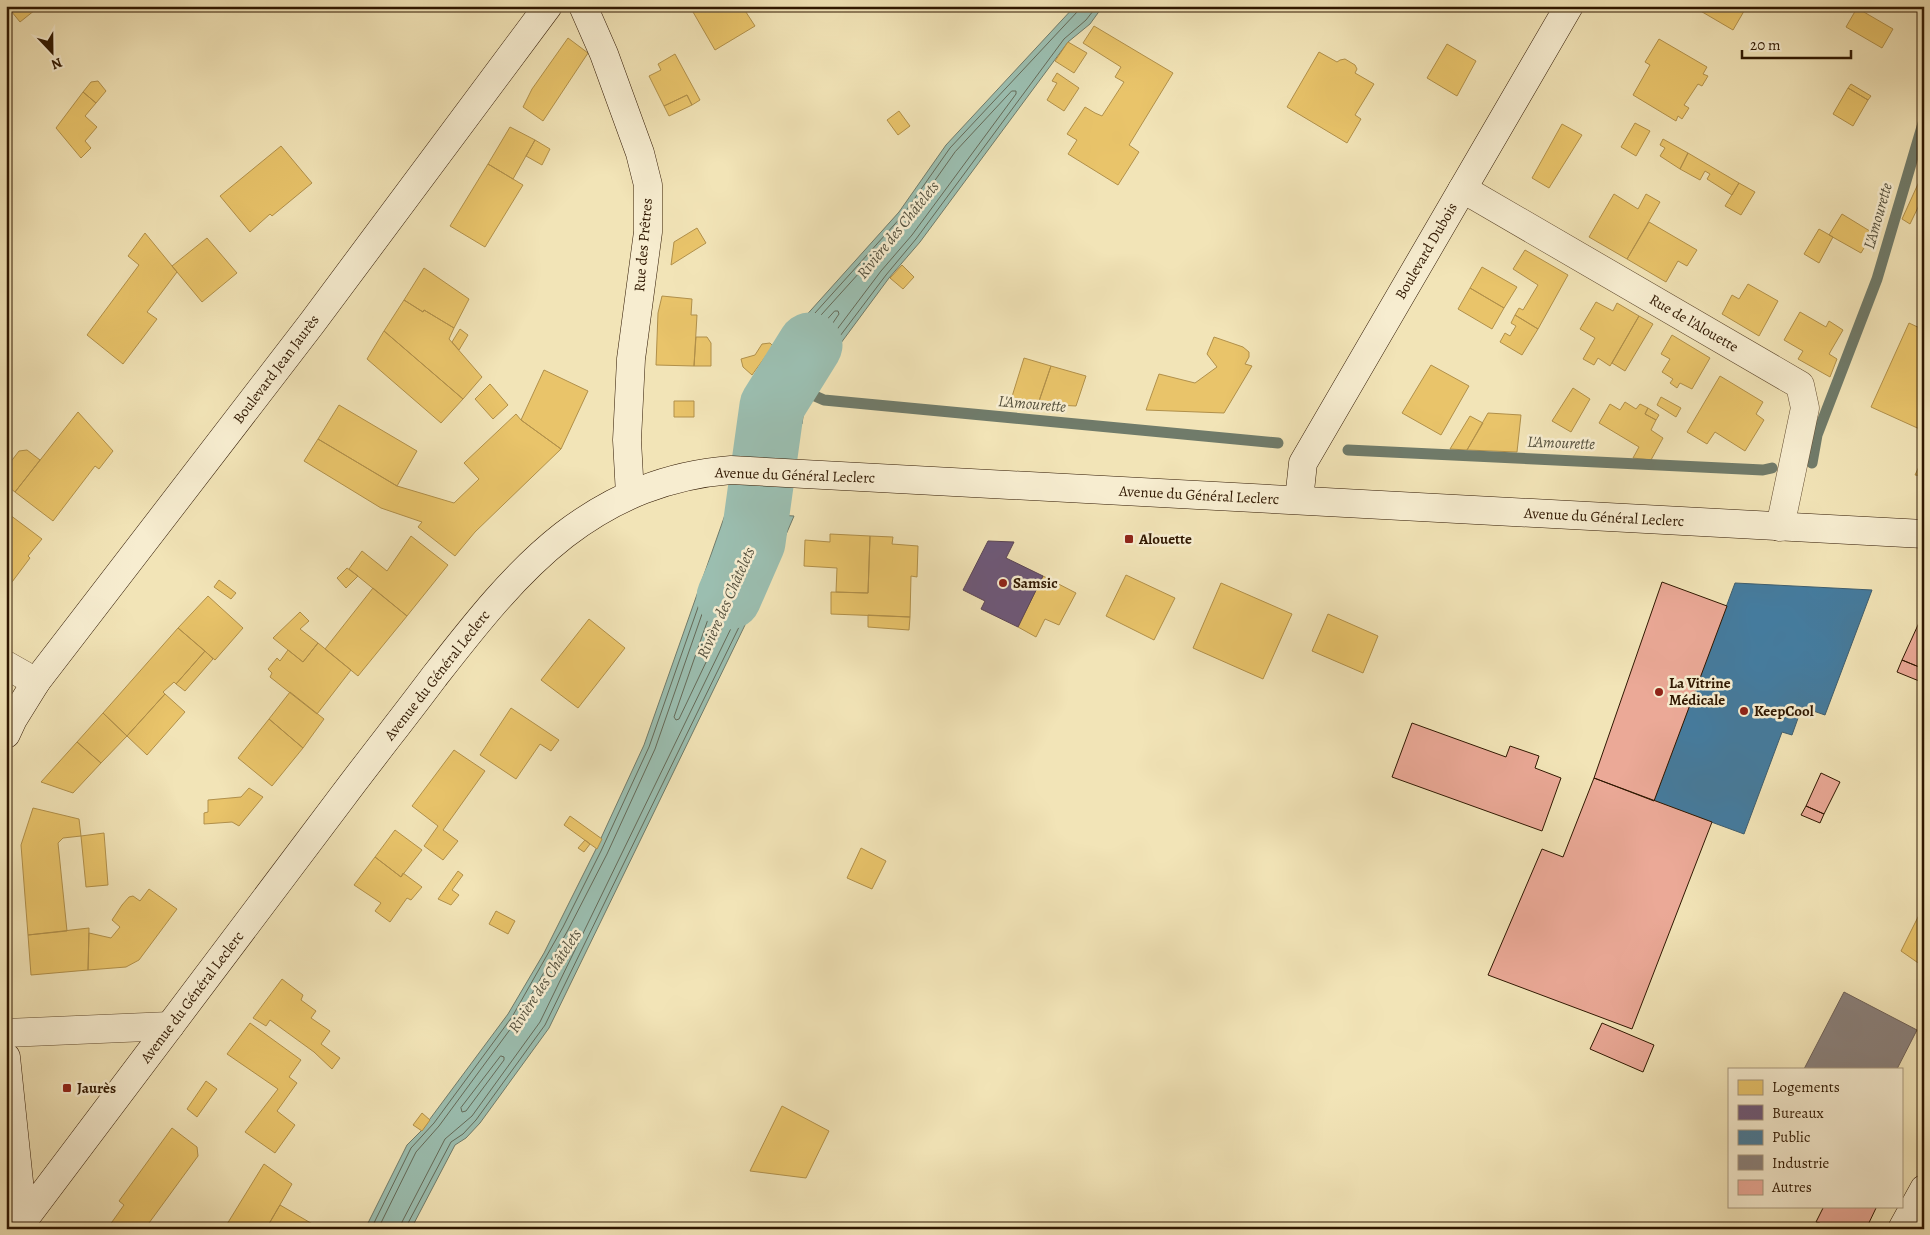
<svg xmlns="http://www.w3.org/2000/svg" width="1930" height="1235" font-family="Alegreya,serif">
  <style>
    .water { fill: #9bbeb0; stroke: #707b6a }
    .homes { fill: #e9c46a; stroke: #b1904a }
    .offices { fill: #6d597a; stroke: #5a4555 }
    .public { fill: #457b9d; stroke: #3e5d6e }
    .industry { fill: #8a817c; stroke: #6f6157 }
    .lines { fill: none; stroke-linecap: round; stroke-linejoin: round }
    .shore { stroke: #656a58; stroke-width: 1 }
    .stream { stroke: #707b6a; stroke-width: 11 }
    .river { stroke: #9bbeb0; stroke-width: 65 }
    .building { fill: #eba997; stroke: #2f1700 }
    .street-casing { stroke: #604a2e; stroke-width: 29 }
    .secondary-casing { stroke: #2f1700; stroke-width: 29 }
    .street { stroke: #f7edd0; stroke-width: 28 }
    .secondary { stroke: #f7edd0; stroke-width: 28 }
    .poi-dot { fill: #8f2418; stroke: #f7edd0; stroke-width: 2 }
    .labels { text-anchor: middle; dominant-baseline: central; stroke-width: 5; stroke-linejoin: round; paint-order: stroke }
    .street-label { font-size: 15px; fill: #2f1700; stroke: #f7edd0 }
    .poi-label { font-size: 15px; font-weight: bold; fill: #2f1700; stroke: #f7edd0; text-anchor: start }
    .water-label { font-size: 16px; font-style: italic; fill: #55513e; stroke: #f7edd0 }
  </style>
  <rect width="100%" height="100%" fill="#f2e4b7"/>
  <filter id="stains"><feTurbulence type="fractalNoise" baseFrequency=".004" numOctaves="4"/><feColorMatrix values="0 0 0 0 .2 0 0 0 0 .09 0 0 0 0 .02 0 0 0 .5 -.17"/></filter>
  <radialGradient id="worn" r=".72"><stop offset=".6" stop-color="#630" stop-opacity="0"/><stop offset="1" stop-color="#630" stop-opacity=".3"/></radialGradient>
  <path class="water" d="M1075,6h28l-13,18 -22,18 -148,200 -31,36 -51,69 -23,33v8l-4,11 -6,4 -3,21 -60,-2 14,-47 20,-26 123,-137 47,-67z
    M726,512l68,4 -31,72 -214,440 -69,95 -14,15 -11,7 -44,84h-46l42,-84 14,-14 87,-117 36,-61 52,-104 48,-104z"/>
  <path class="homes" d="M7,6h33l-20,16z
    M702,6h40l13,20 -40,24 -22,-38z
    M1692,6h55l-14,24z
    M1857,8l36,21 -11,19 -36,-21z
    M1094,26l79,47 -44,72 10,7 -21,33 -50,-31 9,-14 -10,-6 18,-27 10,6 7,3 22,-34 -9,-5 6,-10 -38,-24z
    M568,38l20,15 -45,68 -20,-14 9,-18z
    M1659,39l48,28 -4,7 5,2 -6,10 -4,-2 -14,21 5,3 -7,11 -4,-3 -2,5 -43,-26 17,-30 -5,-3z
    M1068,42l19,11 -13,20 -19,-12z
    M1447,44l29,17 -19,35 -30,-18z
    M1319,52l18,10 3,-2 5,-1 10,6 2,4 -2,4 19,11 -19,31 6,4 -14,24 -60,-36z
    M675,54l25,46 -8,5 -5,-10 -23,11 -15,-30 12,-6 -3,-6z
    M1057,73l22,15 -15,23 -17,-11 10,-17 -5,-2z
    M98,81l8,10 -10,12 -13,-11 8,-10z
    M1851,84l20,12 -3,4 -20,-12z
    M1848,88l20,12 -15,26 -20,-12z
    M83,92l13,11 -11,13 12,11 -12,14 6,7 -10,10 -25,-30z
    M687,95l5,10 -23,11 -5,-10z
    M899,111l11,15 -12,9 -11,-15z
    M1635,123l15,8 -14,25 -15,-9z
    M1562,124l20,11 -33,53 -17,-10z
    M510,127l25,13 -22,39 -25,-15z
    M1663,139l25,14 -8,16 -20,-13 5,-8 -5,-3z
    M535,140l15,9 -8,16 -16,-9z
    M281,146l31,37 -40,33 -2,-2 -20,18 -30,-36z
    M1688,153l51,30 -7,12 -25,-16 3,-5 -5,-3 -5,9 -20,-11z
    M488,164l35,21 -38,62 -35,-21z
    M1923,173l1,22 -14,29 -8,-5z
    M1739,183l16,9 -14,23 -16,-9z
    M1614,194l24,15 8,-15 14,8 -33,57 -38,-22z
    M1842,214l31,19 -12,20 -32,-18z
    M1649,222l48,28 -10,16 -9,-5 -12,21 -39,-23z
    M697,228l9,15 -35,22 3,-23z
    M1819,229l14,8 -14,26 -15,-9z
    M145,233l32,39 -30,40 10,7 -34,45 -36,-29 52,-70 -11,-9z
    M207,238l30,35 -35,29 -30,-36z
    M1525,250l43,25 -30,54 -23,-14 4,-7 4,2 15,-25 -25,-16z
    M902,265l12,12 -11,12 -13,-11z
    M1482,267l35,20 -13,21 -34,-20z
    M424,268l45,31 -15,29 -30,-18 -1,2 -19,-12z
    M1748,284l30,17 -19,35 -37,-22 10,-19 7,4z
    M1470,288l34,20 -12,21 -34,-20z
    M662,296l30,3 -1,16h6l-3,51 -38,-1 2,-52z
    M404,300l19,12 1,-2 30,18 -5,11 33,38 -19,22 -79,-68z
    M1596,302l17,9 4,-8 22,13 -29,50 -12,-8 -4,7 -11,-6 12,-21 -15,-9z
    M1800,312l26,15 3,-6 14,9 -14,24 8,5 -7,18 -32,-18 5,-8 -19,-11z
    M1515,315l23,14 -16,26 -22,-13 5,-9 5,3 6,-10 -5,-3z
    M1639,316l14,8 -28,47 -13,-8z
    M1909,323l15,7v101l-53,-24z
    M460,329l8,6 -9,15 -7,-8z
    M384,331l79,68 -22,24 -74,-64z
    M1672,335l38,23 -18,31 -12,-6 -3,5 -7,-5 3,-4 -11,-7 8,-13 -9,-5z
    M696,337h11l4,6v23h-17z
    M1214,337l29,10 6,5v5l-4,7 7,2 -28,47 -78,-3 13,-36 36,9 22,-16 -10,-13z
    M770,343l3,3 -21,29 -9,-8 -2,-8 14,-4 7,-11z
    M1024,358l27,8 -13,38 -28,-1z
    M1431,365l38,21 -28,49 -39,-22z
    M1051,366l35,10 -10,30 -38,-2z
    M544,370l44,21 -27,58 -40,-29z
    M1720,376l43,26 -7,12 8,6 -19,31 -30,-19 -8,12 -20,-12z
    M490,384l18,21 -15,14 -18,-20z
    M1573,388l17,11 -19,33 -19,-11z
    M1661,397l20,11 -5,9 -19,-12z
    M674,401h20v16h-20z
    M1625,402l11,7 4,-5 8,4 -3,6 11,6 -5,10 12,8 -12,22 -18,-2 6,-11 -40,-24 11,-19 10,6z
    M339,405l78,46 -20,35 -79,-47z
    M1648,408l11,7 -3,5 -11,-6z
    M78,412l35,39 -14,18 -4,-3 -42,55 -38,-29z
    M1488,413l33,2 -4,37 -50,-2z
    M516,414l5,6 40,29 -86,83 -20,24 -37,-29 4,-5 -41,-14 -77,-47 14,-22 79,47 57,17 25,-24 -15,-16z
    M1470,416l13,7 -16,27 -17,-1z
    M27,450l13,10 -25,32 -9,-7v-17l13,-17z
    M1924,456v20l-9,-1z
    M6,512l36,27 -14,17 2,2 -24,32z
    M830,534l40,2 -2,57 -32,-1 1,-24 -33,-2 1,-26 25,2z
    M411,536l37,29 -41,51 -58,-47 13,-18 25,20z
    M870,536l23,1 -1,7 26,2 -1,31 -6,-1 -1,41 -79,-3v-22l37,1z
    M347,568l11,8 -12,12 -9,-10z
    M1126,575l49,23 -21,42 -48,-24z
    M1043,576l33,17 -17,32 -14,-6 -9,18 -18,-10z
    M219,580l17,13 -5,6 -17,-12z
    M1221,583l71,31 -29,65 -70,-31z
    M373,588l34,28 -49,60 -33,-27z
    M208,596l35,32 -28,32 -37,-32z
    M300,612l9,9 -9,8 18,14 -15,19 -30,-24z
    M1328,614l50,22 -15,37 -51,-22z
    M868,615l42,2 -1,13 -41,-3z
    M589,619l36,29 -47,60 -37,-28z
    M178,628l27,23 -29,33 -2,-2 -11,10 2,2 -38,42 -24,-23z
    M318,643l33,27 -34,44 -47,-37 2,-4 -4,-4 9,-11 3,3 8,-11 15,12z
    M205,651l8,8 -28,32 -9,-7z
    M290,692l34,27 -21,29 -34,-29z
    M165,694l20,18 -38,43 -20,-19z
    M511,708l48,32 -8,11 -11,-7 -24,35 -36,-24z
    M103,713l24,23 -26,27 -24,-21z
    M269,719l34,29 -31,38 -34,-28z
    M77,742l24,21 -28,30 -32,-11z
    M454,750l31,21 -42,59 15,11 -15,19 -19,-14 14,-20 -26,-20z
    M249,788l14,9 -24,29 -7,-4 -28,2v-11l4,-1v-12l33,-3z
    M33,808l46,11 2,17 -18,2 -5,5 9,88 -39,4 -7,-90z
    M570,816l32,23 -5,10 -33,-24z
    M395,830l27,20 -21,27 -26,-20z
    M104,833l4,52 -22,2 -5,-51z
    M585,840l5,4 -6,8 -6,-4z
    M861,848l25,13 -14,28 -25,-11z
    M375,857l26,20 2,-4 19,14 -11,13 -4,-2 -17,24 -15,-11 6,-8 -27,-18z
    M458,871l5,4 -11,15 7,5 -8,10 -13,-6z
    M149,889l28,20 -38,51 -13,7 -38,3 1,-37 22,5 9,-11 -8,-7 10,-15 7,-8 4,-1 7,5z
    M1924,905v62l-23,-16z
    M496,911l19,10 -7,13 -19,-10z
    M89,928l-1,42 -57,5 -3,-40z
    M282,979l21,16 -2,5 15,11 -5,7 19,13 -9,13 19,14 -8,11 -18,-17 -44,-32 -4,6 -13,-8z
    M250,1023l51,37 -12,17 8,6 -20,28 18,14 -20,28 -30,-21 33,-43 -51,-35z
    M206,1081l11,8 -20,28 -10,-8z
    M782,1106l47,25 -23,47 -56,-7z
    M422,1113l8,7 -8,11 -9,-6z
    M172,1128l25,19 1,9 -49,67 5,4 -2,2h-45l17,-24 -5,-4z
    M264,1164l28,20 -26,45h-42z
    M280,1205l41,24h-55z"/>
  <path class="offices" d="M988,541l26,1 -8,16 37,18 -25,51 -37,-18 4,-8 -22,-11z"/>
  <path class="public" d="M1735,583l137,7 -47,125 -23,-8 -10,28 -10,-3 -38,102 -90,-33z"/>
  <path class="industry" d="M1844,992l73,38 -20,39h-93z"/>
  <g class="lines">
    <path class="shore" d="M1078,6l-1,6 -127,136 -47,67 -123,137 -20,26 -11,36 1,3 48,1 2,-17 8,-7 3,-16 23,-34 52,-69 30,-36 148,-200 22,-19 11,-14
      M1012,91h4v3l-104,141 -31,36 -52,69 -24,36 -2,13 -9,10 -2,13 -34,-1v-3l8,-27 18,-25 123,-136 48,-68z
      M835,311h3l1,3 -39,57 -4,13 -7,9 -3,11h-17l-1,-3 5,-17 17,-23z
      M741,532l23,1 2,3 -87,183 -3,1 -2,-3 64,-184z
      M501,1056l3,1v3l-38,51 -4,1 -1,-4z
      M371,1229l40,-81 23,-25 78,-106 51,-90 38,-76 48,-104 80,-228 56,2 1,3 -27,62 -214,439 -69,95 -13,14 -12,8 -44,83v4
      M378,1229l38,-77 23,-26 78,-106 51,-90 39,-76 48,-105 78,-224 42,1 2,4 -24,53 -213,439 -68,94 -27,23 -43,83 -2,7"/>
    <path class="stream" d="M799,389l25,11 454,43
      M1348,450l415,20 9,-2
      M1812,463l5,-28 60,-156 47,-159"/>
    <path class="river" d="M729,597l24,-55 19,-136 38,-61"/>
  </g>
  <path class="building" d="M1662,582l65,24 -73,195 -60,-23z
    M1923,614l1,1v54l-22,-9z
    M1902,660l22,9v14l-27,-11z
    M1412,723l94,34 4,-11 29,10 -4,12 26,10 -19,53 -150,-54z
    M1821,773l19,9 -16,32 -18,-8z
    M1594,778l118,44 -80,207 -144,-54 54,-126 21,8z
    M1806,806l18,8 -4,9 -19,-8z
    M1602,1023l52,22 -11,27 -53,-23z
    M1824,1206h53l-11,23h-49l3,-6 -4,-1z"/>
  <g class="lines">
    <defs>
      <path id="street" d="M1462,190l13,6 325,189 5,23 -25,119
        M6,665l30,17
        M6,1033l164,-7"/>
      <path id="secondary" d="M583,6l21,48 36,99 8,32v47l-17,127 -4,81 3,55
        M1299,500l4,-37 266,-457
        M6,734l7,-15 23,-37 276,-359 236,-317
        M6,1057l17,163
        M17,1229c109,-144 217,-289 326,-433 30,-40 61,-79 91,-119 39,-50 80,-103 130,-142 51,-39 104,-60 167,-65l1193,64
        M1902,1229l22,-40"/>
    </defs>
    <use href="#street" class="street-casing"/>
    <use href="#secondary" class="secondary-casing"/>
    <use href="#street" class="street"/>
    <use href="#secondary" class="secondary"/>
  </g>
  <g class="poi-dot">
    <rect x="1124" y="534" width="10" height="10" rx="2.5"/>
    <circle cx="1003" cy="583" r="5"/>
    <circle cx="1659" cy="692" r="5"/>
    <circle cx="1744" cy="711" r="5"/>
    <rect x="62" y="1083" width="10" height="10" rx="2.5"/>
  </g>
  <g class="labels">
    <g class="street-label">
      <text transform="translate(643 245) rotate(-85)">Rue des Prêtres</text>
      <text transform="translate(1426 251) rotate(-60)">Boulevard Dubois</text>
      <text transform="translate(1694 323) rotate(30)">Rue de l'Alouette</text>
      <text transform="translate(276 369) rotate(-53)">Boulevard Jean Jaurès</text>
      <text transform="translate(795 475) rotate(2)">Avenue du Général Leclerc</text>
      <text transform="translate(1199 495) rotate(3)">Avenue du Général Leclerc</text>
      <text transform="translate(1604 517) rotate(3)">Avenue du Général Leclerc</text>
      <text transform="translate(437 675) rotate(-52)">Avenue du Général Leclerc</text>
      <text transform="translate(192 997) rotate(-53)">Avenue du Général Leclerc</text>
    </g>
    <g class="poi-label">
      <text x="1139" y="539">Alouette</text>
      <text x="1013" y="583">Samsic</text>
      <text x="1669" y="683">La Vitrine<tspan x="1669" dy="17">Médicale</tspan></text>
      <text x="1754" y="711">KeepCool</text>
      <text x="77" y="1088">Jaurès</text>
    </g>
    <g class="water-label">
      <text transform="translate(1878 216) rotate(-74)">L'Amourette</text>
      <text transform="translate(898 230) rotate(-51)">Rivière des Châtelets</text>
      <text transform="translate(1032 404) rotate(5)">L'Amourette</text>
      <text transform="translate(1561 443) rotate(2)">L'Amourette</text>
      <text transform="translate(726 603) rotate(-66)">Rivière des Châtelets</text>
      <text transform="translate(545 981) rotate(-57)">Rivière des Châtelets</text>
    </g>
  </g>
  <rect width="1930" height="1235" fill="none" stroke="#f2e4b7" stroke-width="25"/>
  <rect x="8" y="8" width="1915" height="1220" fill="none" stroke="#2f1700" stroke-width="2.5"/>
  <rect x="12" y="12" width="1905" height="1210" fill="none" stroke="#2f1700"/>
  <rect x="1728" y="1068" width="175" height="140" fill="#f7edd0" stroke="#a7977d"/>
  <rect x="1738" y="1080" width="25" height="15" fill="#e9c46a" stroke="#a7977d"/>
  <text x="1772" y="1092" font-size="15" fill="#2f1700">Logements</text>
  <rect x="1738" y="1105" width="25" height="15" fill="#6d597a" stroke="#a7977d"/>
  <text x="1772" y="1118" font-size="15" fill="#2f1700">Bureaux</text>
  <rect x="1738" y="1130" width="25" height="15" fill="#457b9d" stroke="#a7977d"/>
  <text x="1772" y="1142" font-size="15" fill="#2f1700">Public</text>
  <rect x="1738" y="1155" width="25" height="15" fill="#8a817c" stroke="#a7977d"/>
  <text x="1772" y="1168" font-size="15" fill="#2f1700">Industrie</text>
  <rect x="1738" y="1180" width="25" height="15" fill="#eba997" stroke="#a7977d"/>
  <text x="1772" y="1192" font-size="15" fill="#2f1700">Autres</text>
  <g transform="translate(52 52) rotate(158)" stroke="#f7edd0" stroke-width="4" paint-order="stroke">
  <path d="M0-4L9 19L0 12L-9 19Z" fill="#2f1700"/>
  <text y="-8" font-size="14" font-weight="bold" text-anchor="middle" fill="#2f1700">N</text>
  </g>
  <path d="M1742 50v8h109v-8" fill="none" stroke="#2f1700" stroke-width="2.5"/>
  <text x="1750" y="50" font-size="15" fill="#2f1700" stroke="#f7edd0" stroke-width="4" paint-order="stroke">20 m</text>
  <rect width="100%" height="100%" filter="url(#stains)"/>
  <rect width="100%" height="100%" fill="url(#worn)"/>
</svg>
